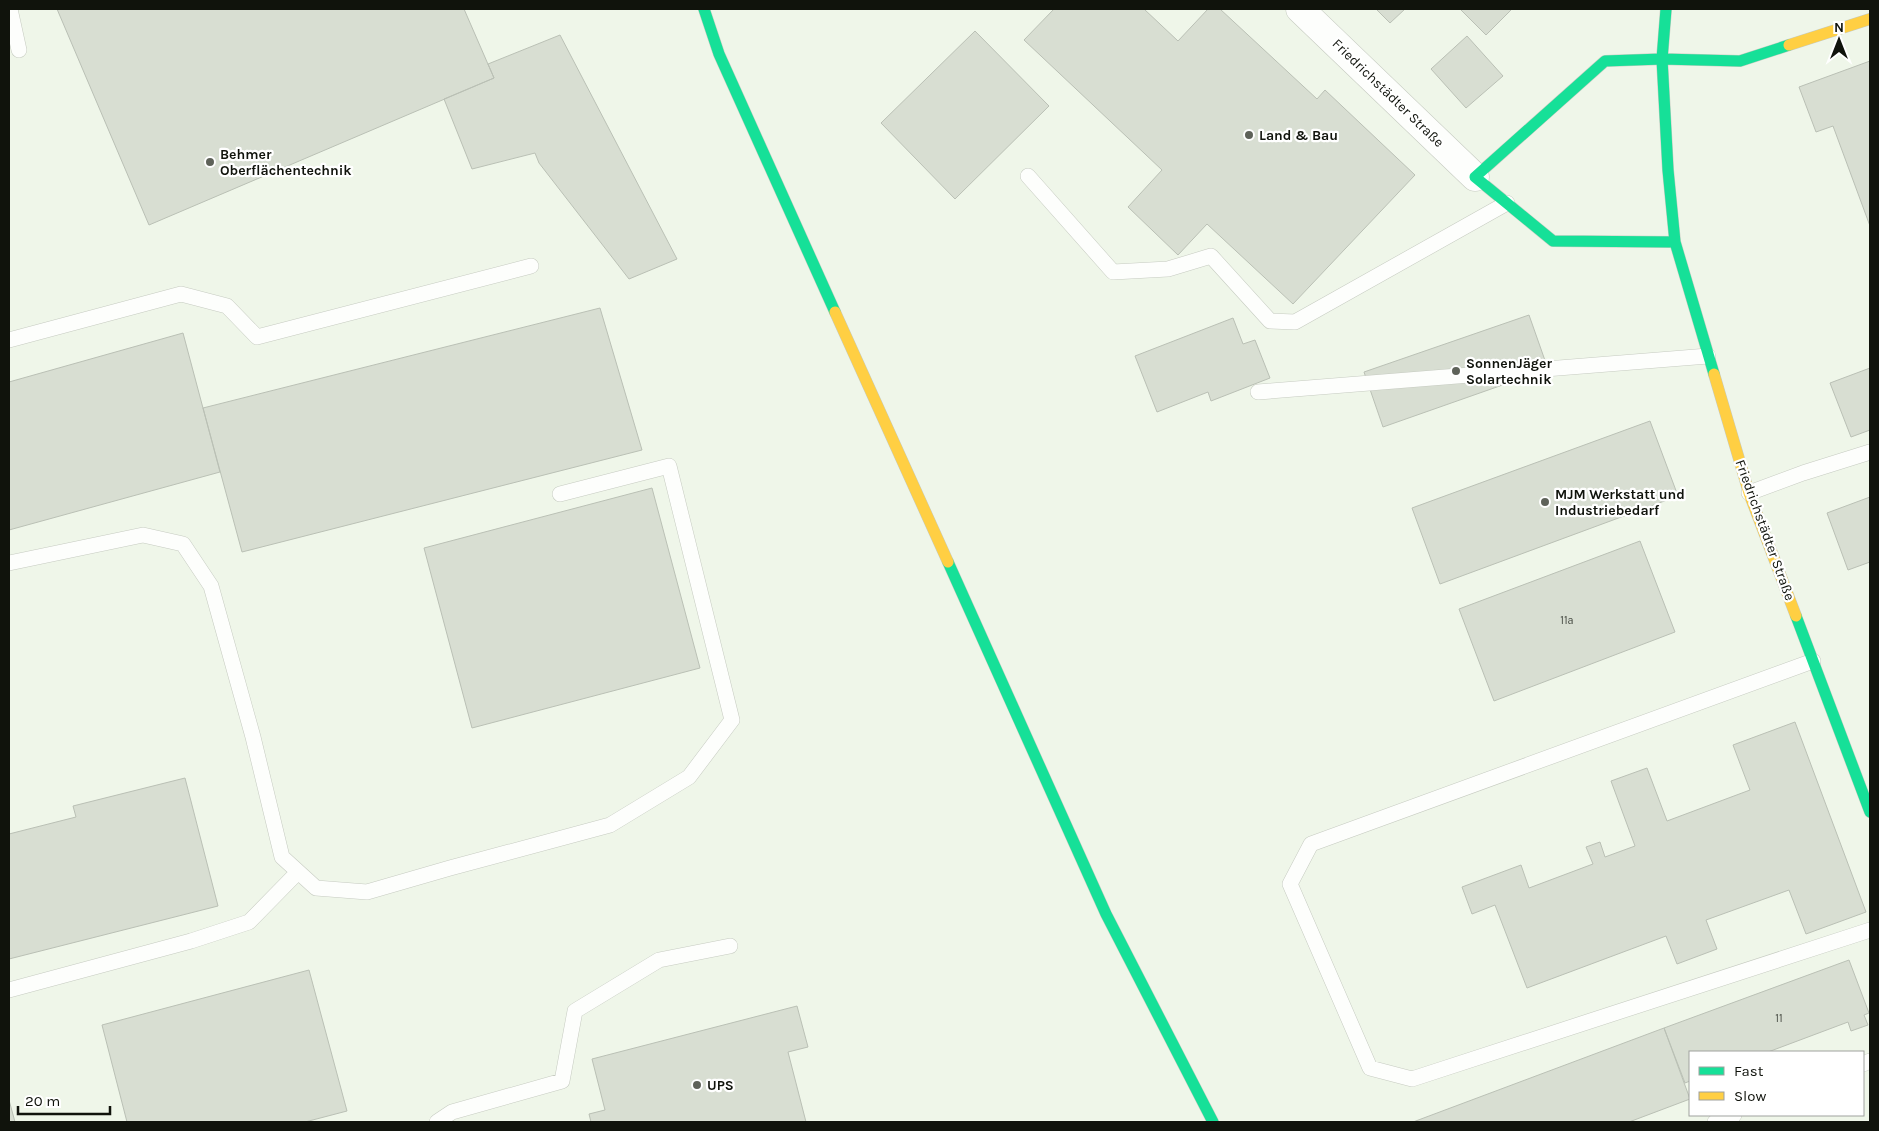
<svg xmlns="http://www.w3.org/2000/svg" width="1879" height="1131" font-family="Karla,sans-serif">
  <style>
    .building { fill: #d8ded2; stroke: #bac0b5 }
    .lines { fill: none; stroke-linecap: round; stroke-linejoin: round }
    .lane-casing { stroke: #c6cbc1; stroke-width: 16 }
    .street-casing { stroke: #c6cbc1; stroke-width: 29 }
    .fast-casing { stroke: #c6cbc1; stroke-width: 12 }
    .slow-casing { stroke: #c6cbc1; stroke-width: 12 }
    .lane { stroke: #fdfefc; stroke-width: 15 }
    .street { stroke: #fdfefc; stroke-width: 28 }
    .fast { stroke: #16e098; stroke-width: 11 }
    .slow { stroke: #ffcf43; stroke-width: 11 }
    .poi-dot { fill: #5e6259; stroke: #fff; stroke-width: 2 }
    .labels { text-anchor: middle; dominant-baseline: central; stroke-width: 4.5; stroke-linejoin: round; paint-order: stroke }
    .number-label { font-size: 11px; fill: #444840 }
    .street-label { font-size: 14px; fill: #10130c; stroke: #fff }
    .poi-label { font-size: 14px; font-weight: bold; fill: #10130c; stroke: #fff; text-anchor: start }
  </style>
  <rect width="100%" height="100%" fill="#eff6e9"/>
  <path class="building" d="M57,9h407l30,69 -345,147z
    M1054,9h90l34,32 30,-32h12l97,90 8,-9 90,85 -122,129 -86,-80 -29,31 -50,-48 34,-37 -138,-130z
    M1376,9h29l-15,14z
    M1460,9h52l-26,26z
    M975,31l74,75 -94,93 -74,-76z
    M560,35l117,224 -48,20 -90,-116 -4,-10 -63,16 -28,-70 50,-21 -6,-14z
    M1467,36l36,40 -37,32 -35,-39z
    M1870,61v165l-37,-100 -17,6 -17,-45z
    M600,308l42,142 -400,102 -39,-144z
    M1529,315l19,54 -165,58 -19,-55z
    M1233,318l10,26 12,-4 15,38 -59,23 -3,-9 -51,20 -22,-56z
    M183,333l37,139 -211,58v-148z
    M1870,368v62l-19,7 -21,-54z
    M1650,421l28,75 -238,88 -28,-76z
    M652,488l48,180 -228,60 -48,-180z
    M1870,497v65l-22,8 -21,-57z
    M1640,541l35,91 -181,69 -35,-92z
    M1795,722l71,190 -60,22 -17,-44 -83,30 11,29 -40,15 -11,-28 -139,52 -32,-83 -23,9 -10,-27 59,-22 8,23 64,-24 -7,-17 14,-5 5,15 30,-11 -24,-65 36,-13 20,53 83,-31 -17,-45z
    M185,778l33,128 -209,53v-125l67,-17 -3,-11z
    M1849,960l20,53 -5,2 4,10 -17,6 -3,-9 -80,30h-78v29l-5,2 -21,-55z
    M309,970l38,141 -42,11h-178l-25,-97z
    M797,1006l11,41 -20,5 18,70h-215l-2,-8 16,-4 -13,-51z
    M1664,1028l26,71 -61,23h-216z
    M9,1100l6,22h-6z"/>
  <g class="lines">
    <defs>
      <path id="lane" d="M10,9l9,41
        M1028,176l85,96 55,-3 43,-13 59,65 25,1 212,-119
        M9,340l172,-46 46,12 30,31 274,-71
        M1258,392l450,-36
        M1749,493l54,-20 67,-21
        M9,563l134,-28 40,9 28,42 42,151 29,120 34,31 51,4 83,-24 160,-43 79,-48 43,-57 -63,-254 -109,28
        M1813,661l-502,183 -21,40 80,184 42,11 458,-149
        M9,990l182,-49 58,-19 49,-50
        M1863,1064l7,-3
        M437,1122l15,-10 110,-31 13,-70 84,-51 71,-14
        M1715,1122l19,-7"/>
      <path id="street" d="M1300,9l175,168"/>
      <path id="fast" d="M704,9l15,45 116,258
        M1666,9l-4,50 6,111 7,72 39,132
        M1675,242l-122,-1 -78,-64 130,-116 57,-2 78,2 49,-16
        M948,562l158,352 107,208
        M1796,616l74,196"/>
      <path id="slow" d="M1789,45l81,-26
        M835,312l113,250
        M1714,374l35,119 47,123"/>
    </defs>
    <use href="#lane" class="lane-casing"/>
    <use href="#street" class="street-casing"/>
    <use href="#fast" class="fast-casing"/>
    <use href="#slow" class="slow-casing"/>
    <use href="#lane" class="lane"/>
    <use href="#street" class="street"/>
    <use href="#fast" class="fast"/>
    <use href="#slow" class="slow"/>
  </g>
  <g class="poi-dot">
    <circle cx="1249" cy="135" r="5"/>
    <circle cx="210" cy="162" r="5"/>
    <circle cx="1456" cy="371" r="5"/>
    <circle cx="1545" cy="502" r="5"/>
    <circle cx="697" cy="1085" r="5"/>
  </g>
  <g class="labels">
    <g class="number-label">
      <text x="1567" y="620">11a</text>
      <text x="1779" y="1018">11</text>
    </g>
    <g class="street-label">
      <text transform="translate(1388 93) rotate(44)">Friedrichstädter Straße</text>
      <text transform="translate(1765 530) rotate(70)">Friedrichstädter Straße</text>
    </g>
    <g class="poi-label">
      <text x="1259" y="135">Land &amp; Bau</text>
      <text x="220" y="154">Behmer<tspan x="220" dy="16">Oberflächentechnik</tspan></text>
      <text x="1466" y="363">SonnenJäger<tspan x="1466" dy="16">Solartechnik</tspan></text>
      <text x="1555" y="494">MJM Werkstatt und<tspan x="1555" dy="16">Industriebedarf</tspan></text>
      <text x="707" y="1085">UPS</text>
    </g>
  </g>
  <rect width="1879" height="1131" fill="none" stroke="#10130c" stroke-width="20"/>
  <rect x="1689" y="1051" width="175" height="65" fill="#ffffff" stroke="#9fa19e"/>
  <rect x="1699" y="1067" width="25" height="8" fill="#16e098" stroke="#9fa19e"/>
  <text x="1734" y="1076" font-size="15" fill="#10130c">Fast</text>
  <rect x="1699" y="1092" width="25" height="8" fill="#ffcf43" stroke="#9fa19e"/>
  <text x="1734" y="1101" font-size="15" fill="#10130c">Slow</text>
  <g transform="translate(1839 40)" stroke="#ffffff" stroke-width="4" paint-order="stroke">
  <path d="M0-4L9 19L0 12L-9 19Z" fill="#10130c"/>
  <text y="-8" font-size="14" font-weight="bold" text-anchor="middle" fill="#10130c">N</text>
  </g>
  <path d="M18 1106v8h92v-8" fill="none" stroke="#10130c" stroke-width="2.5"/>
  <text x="25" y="1106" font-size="15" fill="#10130c" stroke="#ffffff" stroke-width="4" paint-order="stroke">20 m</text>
</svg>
